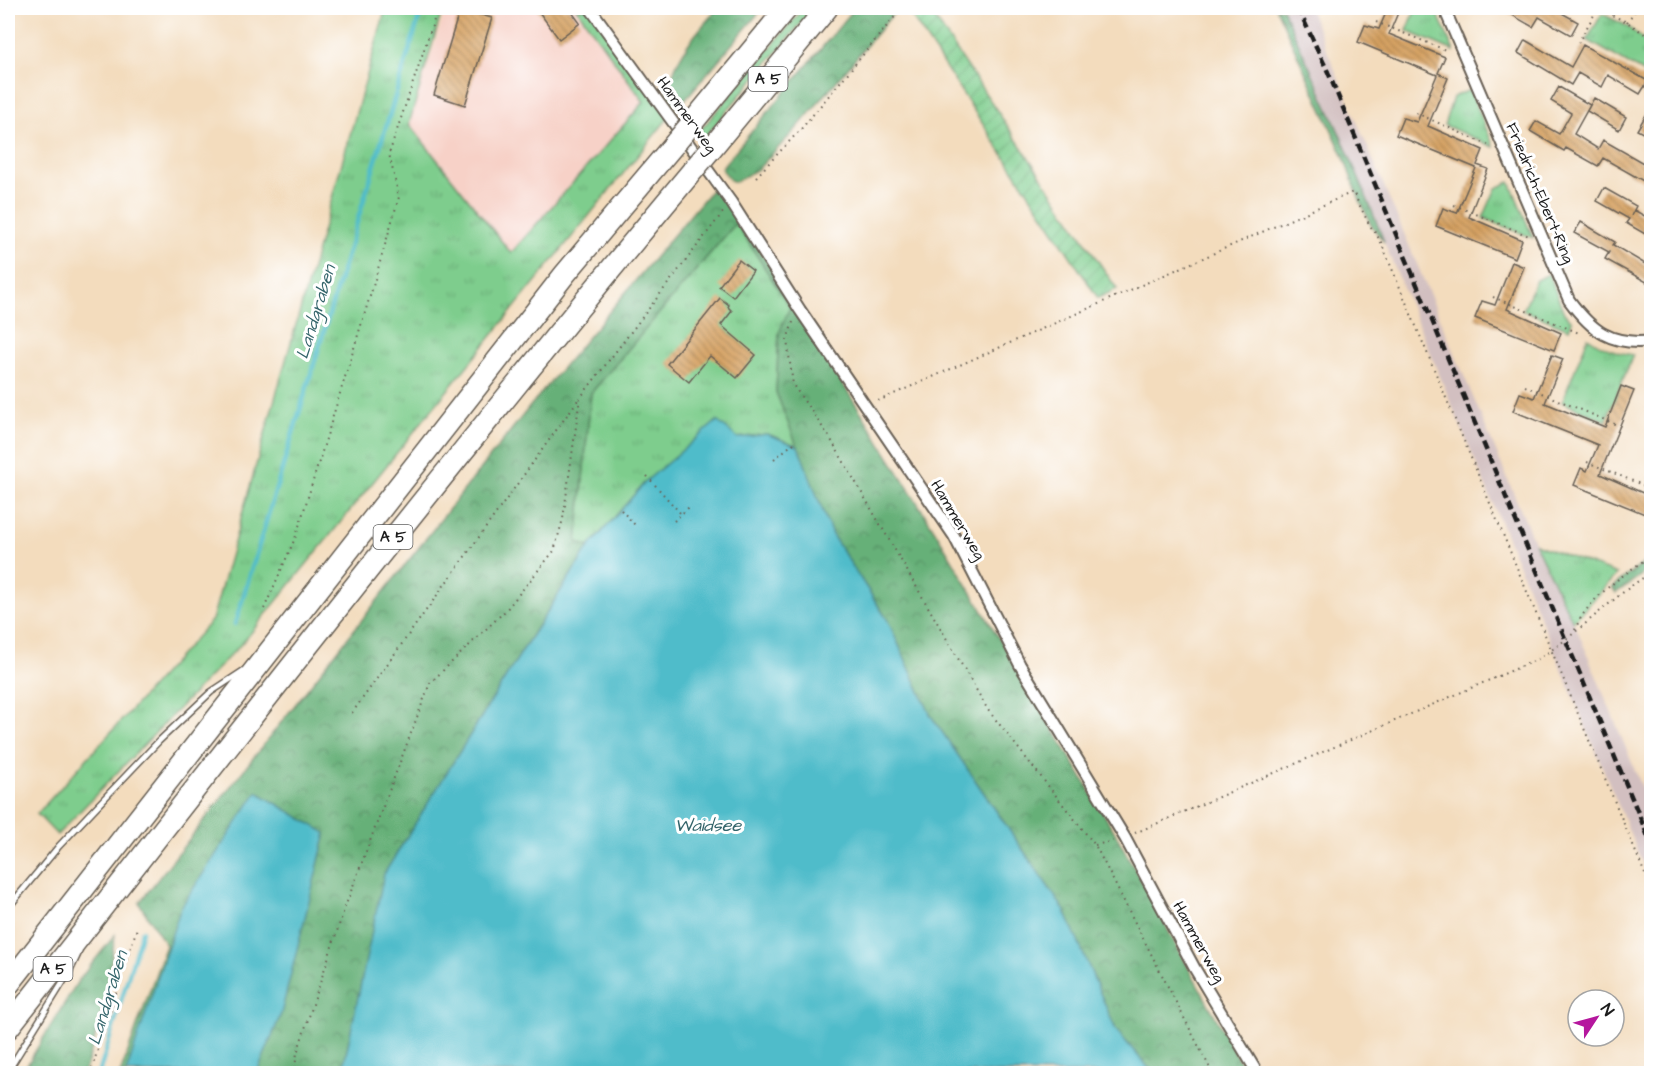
<svg xmlns="http://www.w3.org/2000/svg" width="1659" height="1081" font-family="'Architects Daughter',sans-serif">
  <style>
    .built { fill: #f7d1c7 }
    .railway { fill: #d2bfc0 }
    .grass { fill: url(#grass-tufts); stroke: #4d7454; stroke-width: 1.5 }
    .forest { fill: url(#forest-crowns); stroke: #41664a; stroke-width: 1.5 }
    .garden { fill: url(#garden-furrows); stroke: #4d7454; stroke-width: 1.5 }
    .water { fill: #4fbcca; stroke: #366c73; stroke-width: 1.5 }
    .lines { fill: none; stroke-linecap: round; stroke-linejoin: round }
    .stream { stroke: #4fbcca; stroke-width: 4.5 }
    .building { fill: url(#building-back-hatch) }
    .service-casing { stroke: #675f54; stroke-width: 8 }
    .minor-casing { stroke: #675f54; stroke-width: 14 }
    .motorway-casing { stroke: #675f54; stroke-width: 24 }
    .path { stroke: #675f54; stroke-width: 2; stroke-dasharray: 1.5 4.5; stroke-linecap: butt }
    .service { stroke: #fff; stroke-width: 5 }
    .minor { stroke: #fff; stroke-width: 10 }
    .motorway { stroke: #fff; stroke-width: 21 }
    .rail { stroke: #1c1c1c; stroke-width: 4.5; stroke-dasharray: 9 4.5; stroke-linecap: butt }
    .motorway-bridge-casing { stroke: #675f54; stroke-width: 24; stroke-linecap: butt }
    .motorway-bridge { stroke: #fff; stroke-width: 21 }
    .labels { text-anchor: middle; dominant-baseline: central; stroke-width: 6; stroke-linejoin: round; paint-order: stroke }
    .shield { fill: #fff; stroke: #606060; stroke-width: 1.5 }
    .shield-label { font-size: 15px; font-weight: bold; fill: #1c1c1c }
    .street-label { font-size: 16px; fill: #1c1c1c; stroke: #fff }
    .water-label { font-size: 18px; font-style: italic; fill: #33646a; stroke: #fff }
  </style>
  <defs>
    <pattern id="grass-tufts" width="24" height="20" patternUnits="userSpaceOnUse" patternTransform="scale(1.5)"><rect width="24" height="20" fill="#7ecd8d"/><path d="M3 7l-1-3M5 7V3M7 7l1-3M15 17l-1-3M17 17v-4M19 17l1-3" fill="none" stroke="#6caf79"/></pattern>
    <pattern id="forest-crowns" width="20" height="18" patternUnits="userSpaceOnUse" patternTransform="scale(1.5)"><rect width="20" height="18" fill="#66b078"/><path d="M2 6a3 3 0 1 1 6 0M12 15a3 3 0 1 1 6 0" fill="none" stroke="#538e62"/></pattern>
    <pattern id="garden-furrows" width="10" height="10" patternUnits="userSpaceOnUse" patternTransform="scale(1.5)"><rect width="10" height="10" fill="#7ecd8d"/><path d="M-1 1l2-2M0 10L10 0M9 11l2-2" fill="none" stroke="#6caf79"/></pattern>
    <pattern id="building-back-hatch" width="6" height="6" patternUnits="userSpaceOnUse" patternTransform="scale(1.5)"><rect width="6" height="6" fill="#d5a060"/><path d="M-1 5l2 2M0 0l6 6M5-1l2 2" fill="none" stroke="#ac824e"/></pattern>
  </defs>
  <rect width="100%" height="100%" fill="#fff"/>
  <filter id="ink" filterUnits="userSpaceOnUse"><feTurbulence type="fractalNoise" baseFrequency=".0167" numOctaves="2"/><feDisplacementMap in="SourceGraphic" scale="12" xChannelSelector="R" yChannelSelector="G"/><feConvolveMatrix kernelMatrix="1 2 1 2 8 2 1 2 1" color-interpolation-filters="sRGB"/></filter>
  <filter id="wash" filterUnits="userSpaceOnUse"><feTurbulence type="fractalNoise" baseFrequency=".008" numOctaves="4" result="noise"/><feDisplacementMap in="SourceGraphic" scale="24" xChannelSelector="R" yChannelSelector="G"/><feGaussianBlur stdDeviation="1.35" result="paint"/><feColorMatrix in="noise" values="0 0 0 0 0 0 0 0 0 0 0 0 0 0 0 0 0 1.4 0 .05"/><feComposite in="paint" operator="in"/></filter>
  <g filter="url(#wash)">
    <rect width="100%" height="100%" fill="#f3dcbd"/>
    <path class="built" d="M446,8h129l69,94 -133,151 -102,-129z"/>
    <path class="railway" d="M1282,8h27l226,536 44,90 72,175v75l-267,-642 -23,-59z"/>
    <path class="grass" d="M386,8h57l-34,116 102,129 133,-151 -68,-94h14l79,109 -423,522 -189,196 -20,-21 175,-194z
      M804,8h10l-111,131 -5,-6z
      M1416,8h19l19,43 -47,-20z
      M1602,14l23,11 26,20v32l-64,-37z
      M1470,90l24,57 -50,-22 9,-28z
      M1510,182l23,56 -50,-20 13,-30z
      M736,223l54,84 -11,27 -3,58 22,54 -31,-12 -29,4 -92,43 -57,66 -12,-4 14,-150z
      M1549,274l15,39 8,8 -3,8 -46,-19 13,-30z
      M1588,337c13,10 29,16 45,18l-27,66 -44,-19z
      M1535,544l82,30 -44,48z"/>
    <path class="forest" d="M718,8h45l-86,101 -10,-17c11,-40 25,-54 51,-84z
      M855,8h43l-100,119 -40,42 -23,13 -5,-2 -9,-12z
      M1276,8h6c36,77 72,154 102,234l-13,-17 -15,-34 -13,-36z
      M714,187l30,36 59,100 56,86 76,122 179,300 132,242h-93l-37,-43 -51,-119 -134,-195 -44,-97 -55,-84 -56,-143 3,-59 11,-26 -54,-84 -145,170 -14,149 12,5 -62,96 -142,231 -43,199 -222,1 46,-129 -27,-42 392,-498z
      M1651,558v10l-35,25 -4,-6z
      M115,935c-6,47 -15,93 -31,138h-62l56,-92z"/>
    <path class="garden" d="M906,8h22l189,281 -19,9z"/>
    <path class="water" d="M717,421l21,17 29,-4 31,12 34,89 55,84 44,97 134,195 51,119 37,43h-811l42,-199 143,-231 62,-96 57,-66z
      M257,792l69,41 -45,181 -24,59h-131l55,-166z"/>
    <g class="lines">
      <path class="stream" d="M235,624c64,-205 123,-411 187,-616
        M99,1074l43,-143"/>
    </g>
    <g id="blocks">
      <path class="building" d="M536,8h33l11,15 -21,16z
        M1388,8h12l-11,26 56,23 -7,16 10,5 -20,48 55,24 -6,15 11,4 -19,48 53,23 -7,18 -79,-32 7,-18 14,5 19,-45 -80,-33 7,-17 14,4 20,-47 -79,-33 7,-17 14,4z
        M1500,8h53l25,14 -7,13 -32,-18 -6,10z
        M460,9l32,9 -27,87 -31,-10z
        M1525,40l46,27 12,-22 65,36 -8,13 -32,-19 -6,12 -24,-14 -7,12 -53,-32z
        M1559,87l31,18 -16,29 24,15 5,-9 49,28v18l-49,-28 -5,8 -32,-18 -2,3 -34,-20 6,-10 23,13 12,-21 -20,-12z
        M1594,98l32,19 -7,13 -32,-19z
        M1652,105v33l-15,-8z
        M1604,188l32,18 -5,10 3,-6 18,10v18l-26,-15 3,-4 -32,-18z
        M1581,222l34,20 -2,3 39,23v17l-47,-26 4,-7 -35,-19z
        M739,260l14,11 -20,26 -14,-11z
        M1512,262l12,5 -17,42 54,24 -7,17 -79,-32 7,-17 13,4z
        M720,298l9,7 -1,2 4,4 -11,14 35,30 -19,23 -27,-22 -21,26 -22,-18z
        M1552,355l11,4 -18,44 60,24 16,-41 13,5 -34,83 52,23v20l-78,-32 7,-17 6,3 11,-26 -85,-34 7,-18 14,5z"/>
    </g>
  </g>
  <g filter="url(#ink)">
    <use href="#blocks" fill-opacity="0" stroke="#675f54" stroke-width="1.5"/>
    <g class="lines">
      <defs>
        <path id="service" d="M8,908l51,-62 100,-105 52,-49 32,-21
          M8,1071l62,-100 9,-19"/>
        <path id="minor" d="M590,8l141,194 69,108 154,226 66,129 105,173 70,131 63,105
          M1444,8l125,292c23,31 42,46 83,41"/>
        <path id="motorway" d="M692,123l95,-115
          M710,150l117,-142
          M8,985l557,-711 112,-133
          M8,1028c226,-289 451,-578 686,-859"/>
      </defs>
      <use href="#service" class="service-casing"/>
      <use href="#minor" class="minor-casing"/>
      <use href="#motorway" class="motorway-casing"/>
      <path class="path" d="M1596,8l31,14 25,17
        M1376,22l72,29
        M1627,22l10,-14
        M1578,43l20,-35
        M1651,92h1
        M1416,113l72,32
        M756,177l45,-48 101,-121
        M1454,205l75,31
        M1493,297l86,36
        M793,322l-6,18 6,45 37,53 158,272 107,135 118,229
        M1525,386l99,42
        M878,401l475,-209 16,32 11,16 272,651
        M774,459l20,-16
        M1587,462l65,27
        M647,476l34,38
        M621,510l14,15
        M674,521l15,-14
        M264,609l32,-73 75,-243 28,-96 -10,-43 49,-146
        M1575,630c11,-31 51,-57 77,-75
        M352,713l226,-313
        M1135,833l401,-173c42,-25 74,-62 116,-88
        M1095,845l18,-4
        M90,1074l47,-146
        M294,1074l3,-21 48,-146 85,-224 76,-73 48,-59 9,-32 17,-121 144,-187"/>
      <use href="#service" class="service"/>
      <use href="#minor" class="minor"/>
      <use href="#motorway" class="motorway"/>
      <path class="rail" d="M1298,8l30,64 324,774"/>
      <defs>
        <path id="motorway-bridge" d="M677,141l15,-18
          M694,169l16,-19"/>
      </defs>
      <use href="#motorway-bridge" class="motorway-bridge-casing"/>
      <use href="#motorway-bridge" class="motorway-bridge"/>
    </g>
  </g>
  <g class="labels">
    <g class="shield">
      <rect x="748.5" y="67" width="39" height="24" rx="4.5"/>
      <rect x="373.5" y="525" width="39" height="24" rx="4.5"/>
      <rect x="33.5" y="957" width="39" height="24" rx="4.5"/>
    </g>
    <g class="shield-label">
      <text x="768" y="79">A 5</text>
      <text x="393" y="537">A 5</text>
      <text x="53" y="969">A 5</text>
    </g>
    <g class="street-label">
      <text transform="translate(687 115) rotate(54)">Hammerweg</text>
      <text transform="translate(1540 193) rotate(67)">Friedrich-Ebert-Ring</text>
      <text transform="translate(958 520) rotate(59)">Hammerweg</text>
      <text transform="translate(1199 942) rotate(61)">Hammerweg</text>
    </g>
    <g class="water-label">
      <text transform="translate(316 312) rotate(-73)">Landgraben</text>
      <text x="708" y="825">Waidsee</text>
      <text transform="translate(108 998) rotate(-73)">Landgraben</text>
    </g>
  </g>
  <rect width="1659" height="1081" fill="none" stroke="#fff" stroke-width="30"/>
  <g transform="translate(1596 1018) rotate(54)"><circle r="28" fill="#ffffff" stroke="#a4a4a4" stroke-width="1.5"/>
  <path d="M0-4.5L10 22L0 15L-10 22Z" fill="#b5179e"/>
  <text y="-9" font-size="16" font-weight="bold" text-anchor="middle" fill="#1c1c1c">N</text>
  </g>
</svg>
